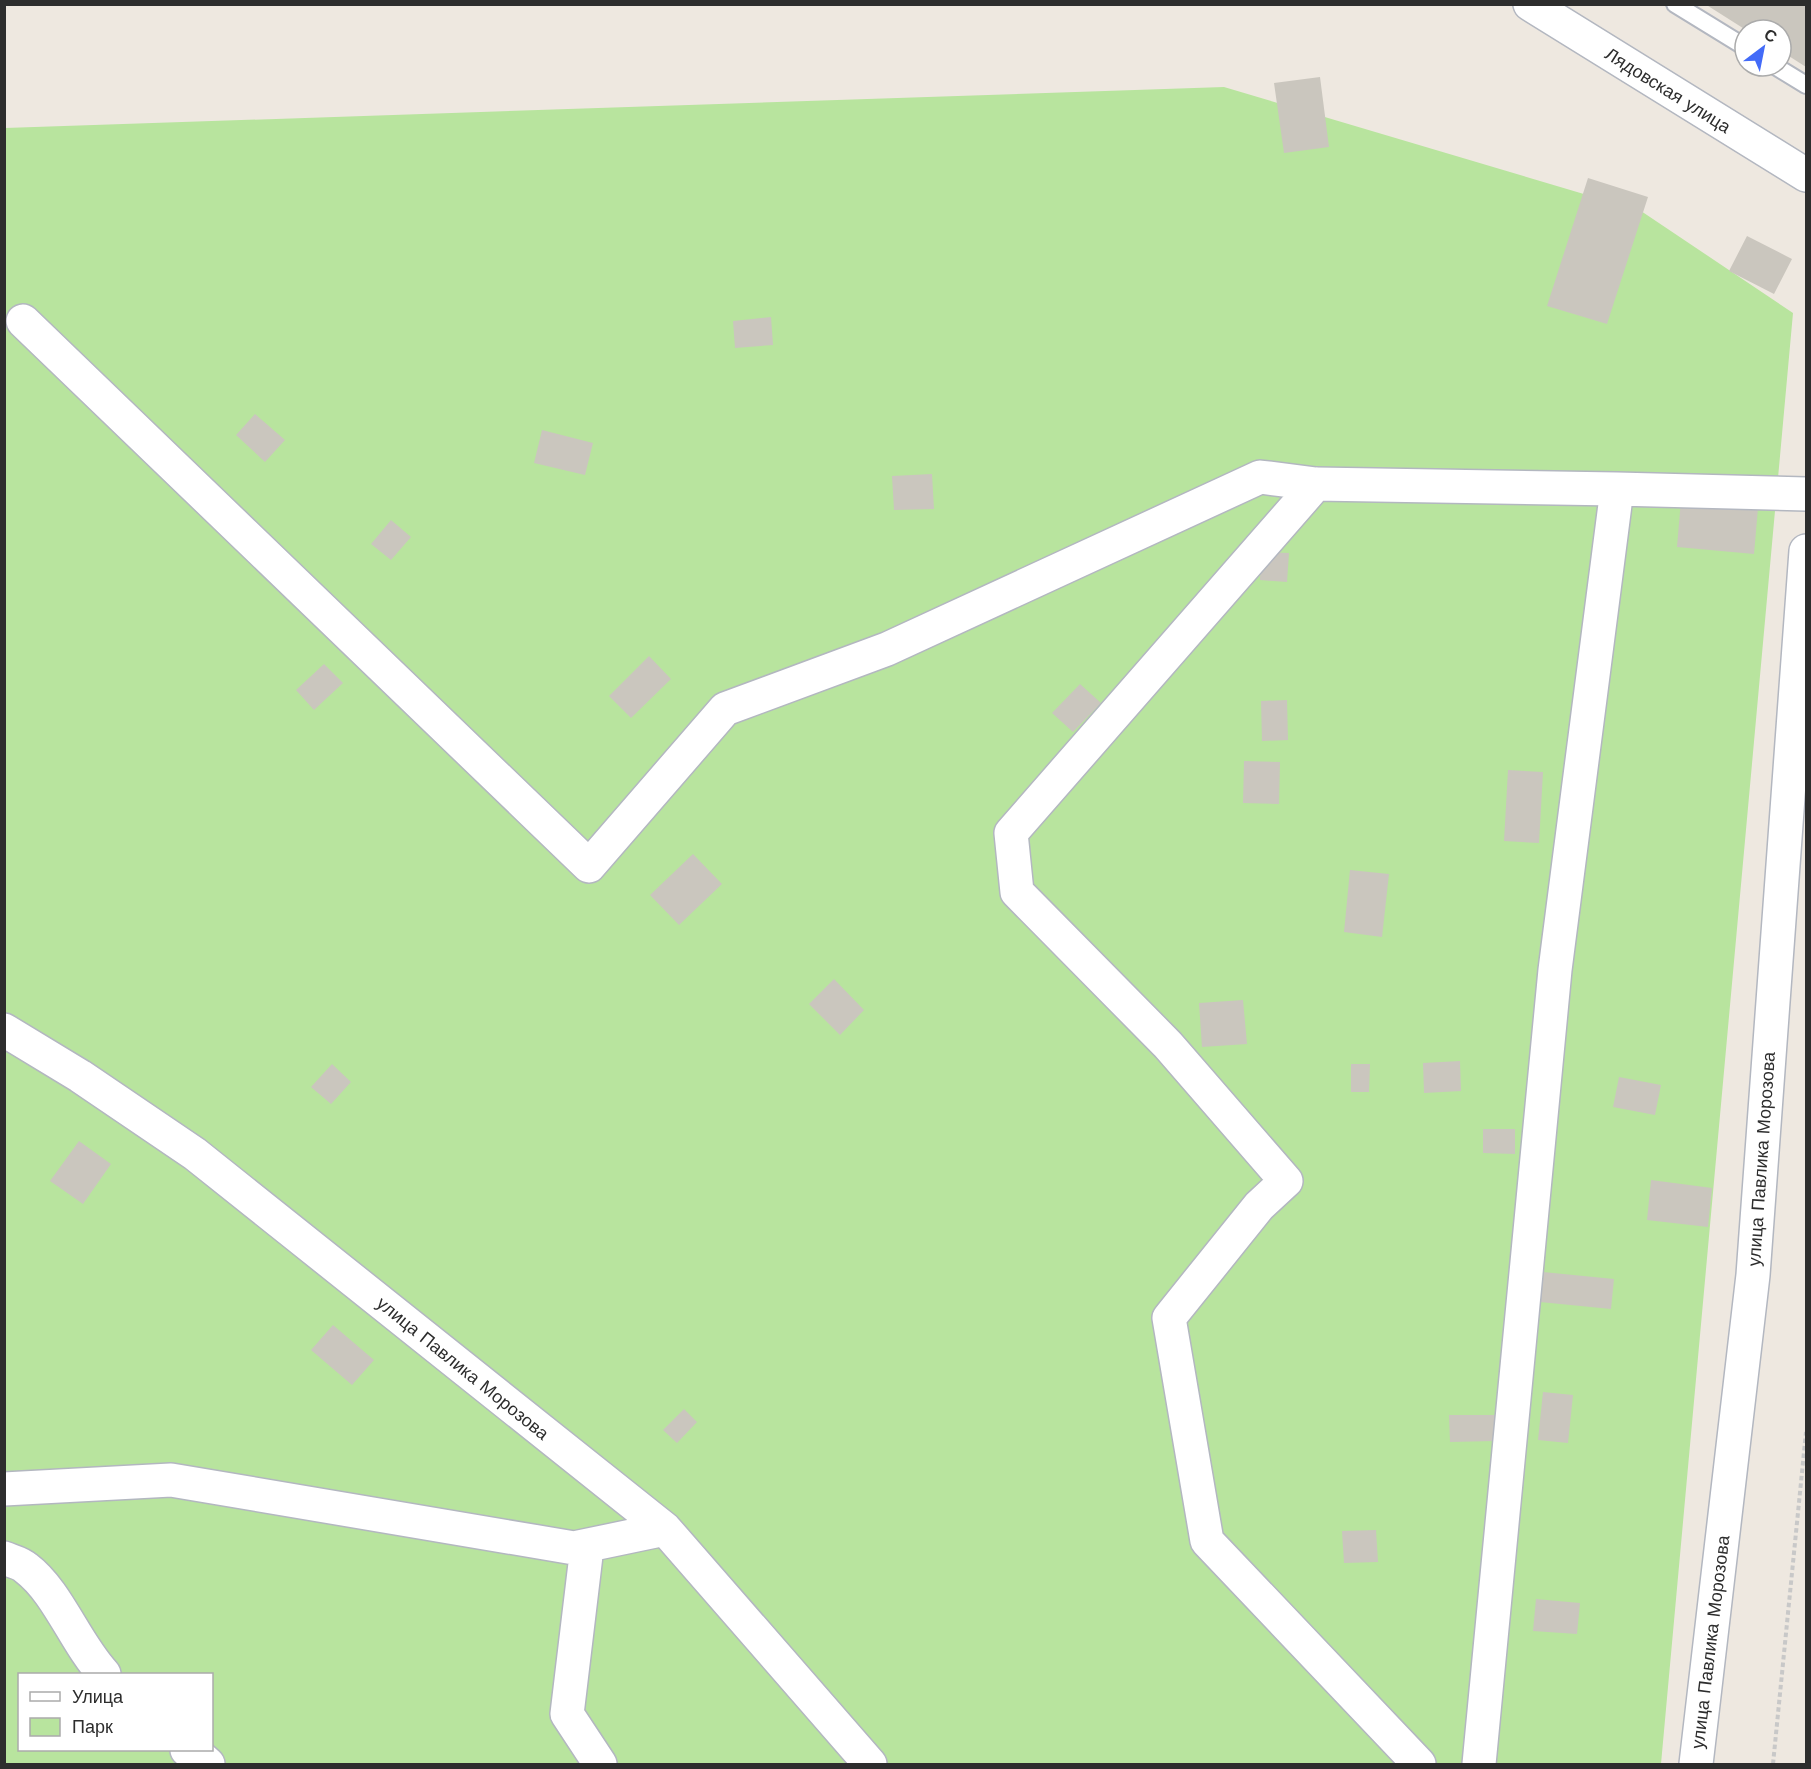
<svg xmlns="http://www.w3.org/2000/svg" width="1811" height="1769" font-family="'Work Sans',sans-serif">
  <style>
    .green { fill: #b8e49e; fill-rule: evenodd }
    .building { fill: #cac6be }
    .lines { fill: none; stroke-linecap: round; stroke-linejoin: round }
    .service-casing { stroke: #b3b7c0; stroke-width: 20 }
    .minor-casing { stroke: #b3b7c0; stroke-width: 36 }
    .secondary-casing { stroke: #b3b7c0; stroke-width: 36 }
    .path { stroke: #c8c8c8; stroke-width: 4; stroke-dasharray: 4.5 3; stroke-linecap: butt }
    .service { stroke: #fff; stroke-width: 16 }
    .minor { stroke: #fff; stroke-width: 33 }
    .secondary { stroke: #fff; stroke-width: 33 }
    .labels { text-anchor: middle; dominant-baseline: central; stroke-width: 4.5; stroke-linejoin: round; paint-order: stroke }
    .street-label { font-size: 18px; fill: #2d2d2d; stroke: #fff }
  </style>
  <rect width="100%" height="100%" fill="#eee8e0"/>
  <path class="green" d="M1224,87l417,124 152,102 -132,1451h-1656v-1636zM20,1674h192v76h-192z"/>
  <path class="building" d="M1705,4h101v63l-25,-16v-21h-35z
    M1320,77l9,70 -45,6 -10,-70z
    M1588,178l60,19 -41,127 -60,-18z
    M1747,236l45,23 -18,35 -45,-23z
    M771,317l2,28 -38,3 -2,-27z
    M255,414l30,26 -20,22 -29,-27z
    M542,430l51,13 -8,32 -51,-12z
    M932,474l2,35 -40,1 -2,-34z
    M1681,500l77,8 -4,46 -77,-7z
    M391,520l20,17 -20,23 -20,-16z
    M1261,552l28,1 -2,29 -27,-2z
    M649,656l22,23 -40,39 -22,-22z
    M324,664l19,19 -29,27 -18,-20z
    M1080,684l21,19 -28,29 -21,-19z
    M1287,700l1,40 -26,1 -1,-40z
    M1244,761l36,1 -1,42 -36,-1z
    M1508,770l35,2 -4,71 -35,-2z
    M693,854l29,30 -43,41 -29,-30z
    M1350,870l39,4 -7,63 -38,-5z
    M834,979l30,31 -24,25 -31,-31z
    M1243,1000l4,44 -45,3 -3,-44z
    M1460,1061l1,30 -37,2 -1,-30z
    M332,1064l19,18 -20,22 -20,-17z
    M1351,1064h19l-1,28h-18z
    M1619,1077l42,8 -6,30 -42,-8z
    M1483,1129h32v25l-32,-1z
    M79,1141l32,23 -28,40 -33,-23z
    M1651,1180l61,8 -4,39 -61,-7z
    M1543,1272l71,7 -3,30 -71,-7z
    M333,1325l41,35 -22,25 -41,-35z
    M1543,1392l30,3 -5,48 -30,-3z
    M684,1409l13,13 -20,21 -14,-13z
    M1449,1415h46v26l-45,1z
    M1376,1530l2,32 -34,1 -2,-32z
    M1536,1599l44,4 -3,31 -44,-3z"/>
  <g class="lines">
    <defs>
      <path id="service" d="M1675,4l70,43
        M1775,66l31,19"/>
      <path id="minor" d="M23,321l566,545 136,-157 162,-60 373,-172 56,7 301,5 189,5
        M1316,484l-305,349 6,59 151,153 118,136 -27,25 -90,112 38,223 212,223
        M4,1030l76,46 115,78 470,375 205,235
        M4,1489l167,-9 403,68 91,-19
        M587,1547l-20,167 33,50
        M4,1558c7,3 17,5 22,10 32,24 49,75 78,106
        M187,1750l12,6 9,8
        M1479,1764l76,-794 62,-481
        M1696,1764l57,-489 53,-724"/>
      <path id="secondary" d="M1530,4l276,171"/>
    </defs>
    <use href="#service" class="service-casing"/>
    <use href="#minor" class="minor-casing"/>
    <use href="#secondary" class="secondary-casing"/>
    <path class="path" d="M1773,1764l33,-332"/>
    <use href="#service" class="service"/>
    <use href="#minor" class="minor"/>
    <use href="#secondary" class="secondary"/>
  </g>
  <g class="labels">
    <g class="street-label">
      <text transform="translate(1668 90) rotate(32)">Лядовская улица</text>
      <text transform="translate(1761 1159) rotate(-86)">улица Павлика Морозова</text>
      <text transform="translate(463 1368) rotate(39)">улица Павлика Морозова</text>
      <text transform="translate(1710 1642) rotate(-83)">улица Павлика Морозова</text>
    </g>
  </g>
  <rect width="1811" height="1769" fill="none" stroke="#2d2d2d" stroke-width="12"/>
  <rect x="18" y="1673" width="195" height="78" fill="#ffffff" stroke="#ababab" stroke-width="1.5"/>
  <rect x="30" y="1692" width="30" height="9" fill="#ffffff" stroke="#ababab" stroke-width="1.5"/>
  <text x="72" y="1703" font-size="18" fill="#2d2d2d">Улица</text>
  <rect x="30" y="1718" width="30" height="18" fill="#b8e49e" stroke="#ababab" stroke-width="1.5"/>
  <text x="72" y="1733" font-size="18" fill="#2d2d2d">Парк</text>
  <g transform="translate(1763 48) rotate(32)"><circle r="28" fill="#ffffff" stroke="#ababab" stroke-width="1.5"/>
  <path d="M0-4.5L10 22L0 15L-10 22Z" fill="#436bf8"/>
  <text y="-9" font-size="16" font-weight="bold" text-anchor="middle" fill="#2d2d2d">С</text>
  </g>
</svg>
